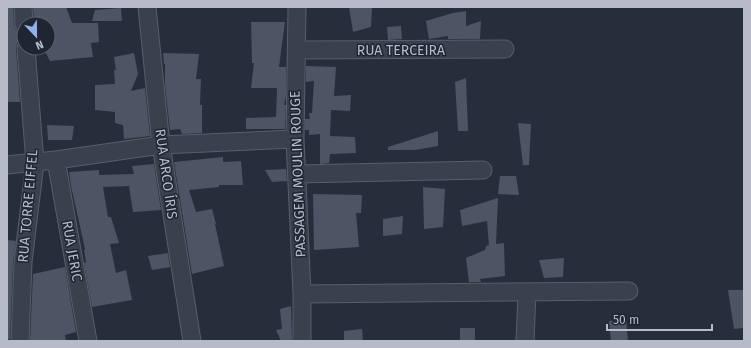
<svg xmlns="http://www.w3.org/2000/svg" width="751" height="348" font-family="'Fira Sans',sans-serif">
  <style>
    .building { fill: #4d5464 }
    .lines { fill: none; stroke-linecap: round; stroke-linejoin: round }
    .street-casing { stroke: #585e6a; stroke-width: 19 }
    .street { stroke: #3a404c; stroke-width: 17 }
    .labels { text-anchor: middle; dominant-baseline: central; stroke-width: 3; stroke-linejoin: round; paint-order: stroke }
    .street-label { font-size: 14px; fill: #b6bbc7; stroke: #1f2531 }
  </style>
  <rect width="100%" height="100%" fill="#262e3c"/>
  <path class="building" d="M7,7h6l1,18 2,5 6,3 1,6 -6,4 -1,6 4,53h-13z
    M33,7h33l6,16h26l1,19 -8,1 2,14 -43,4 -7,-13h5v-24h-4l-2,-5 -8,2z
    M349,7h23l-1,20 -18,5z
    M121,8l1,13h-30l3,-11z
    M466,11v15l15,-5 -1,18h-32v-3l-19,3 -3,-18 27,-8z
    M251,22h34l-6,45h7v29l-2,9h2l-1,24h-39v-11l30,-1 1,-29h-26l3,-25h-2z
    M401,26l1,13 -14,1 -1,-13z
    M134,53l4,21 -7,17 14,-3 5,48 -26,3 -1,-14 -8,-2v-11l-20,-2v-25l20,-1 -1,-14h2l-2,-13z
    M163,53l36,1 -3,25h5l-1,26h2v28l-20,1 -2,-5 -10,1 -5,-45v-21h-1z
    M306,66l30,1 -2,29 17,-1 -1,16 -19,-1 -1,26 25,1 1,16 -26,1 -1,9 -9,1v-30l-11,1v-5h-4v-11h5l-1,-6h3l2,-32 -8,1z
    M466,78l2,53h-10l-3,-49z
    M518,123l13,1 -2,41h-6z
    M47,125l27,1 -2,14h-24z
    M438,131v15l-23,4h-27v-3z
    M223,157v5l18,-1 2,24h-24v2l-30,3 7,22 16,-3 4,15h-1l9,42 -32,8 -18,-112z
    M154,164l7,46 -28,2 -4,-26 -26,1 5,30h3l8,26 -9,1 6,29 10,-3 6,30 -40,7 -8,-44 2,-1 -2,-12 1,-1 -14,-63 -2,-14 30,-2v5l35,-1 -2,-8z
    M286,169l1,12 -15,1 -7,-12z
    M500,176h16l3,19 -21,-1z
    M423,187l22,2 -2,38 -19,2z
    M313,194l49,1 -1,18h-5l3,34 -45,3z
    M498,198l-2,46 8,-1 1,33 -25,3 1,3h-12l-3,-24 19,-8 1,-4 3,-1 -2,-24 -25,5 -2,-16z
    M403,216l-1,18 -19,2v-17z
    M7,240l9,1 -3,21 -3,77h-3z
    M168,253l2,14 -18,3 -4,-14z
    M564,258l-1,19 -19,1 -5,-18z
    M65,267l11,65 -11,3 1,6h-36l3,-67z
    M728,290h16v38l-10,1z
    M291,306l1,34 -11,1 -5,-11 6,-1 -2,-20z
    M626,319l2,22h-17l-2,-20z
    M460,328h15v13h-15z
    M362,329l1,12h-19v-10z"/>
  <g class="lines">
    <defs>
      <path id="street" d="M23,7l1,17
        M147,7l14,138 31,196
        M297,7l-2,132 7,155v47
        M296,50l209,-1
        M56,160l32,181
        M7,165l49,-5 105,-15 134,-6
        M297,174l186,-4
        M302,294l327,-3
        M20,341l3,-79 12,-99 -9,-115
        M525,341l2,-49"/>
    </defs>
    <use href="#street" class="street-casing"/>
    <use href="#street" class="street"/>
  </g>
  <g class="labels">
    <g class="street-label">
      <text x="401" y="50">RUA TERCEIRA</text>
      <text transform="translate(166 174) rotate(82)">RUA ARCO ÍRIS</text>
      <text transform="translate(298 174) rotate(-92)">PASSAGEM MOULIN ROUGE</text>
      <text transform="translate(28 206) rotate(-85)">RUA TORRE EIFFEL</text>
      <text transform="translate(72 251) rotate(80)">RUA JERIC</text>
    </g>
  </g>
  <rect width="751" height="348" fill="none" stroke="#b6bbc7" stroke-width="16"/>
  <g transform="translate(36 36) rotate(158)"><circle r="19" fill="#1f2531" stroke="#5b616d"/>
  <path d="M0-3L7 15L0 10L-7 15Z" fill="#93b0ee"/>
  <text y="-6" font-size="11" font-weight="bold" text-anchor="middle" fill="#b6bbc7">N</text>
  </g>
  <path d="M607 324v6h105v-6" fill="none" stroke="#b6bbc7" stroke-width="2"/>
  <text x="613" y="324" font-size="12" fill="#b6bbc7" stroke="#1f2531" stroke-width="3" paint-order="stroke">50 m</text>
</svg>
